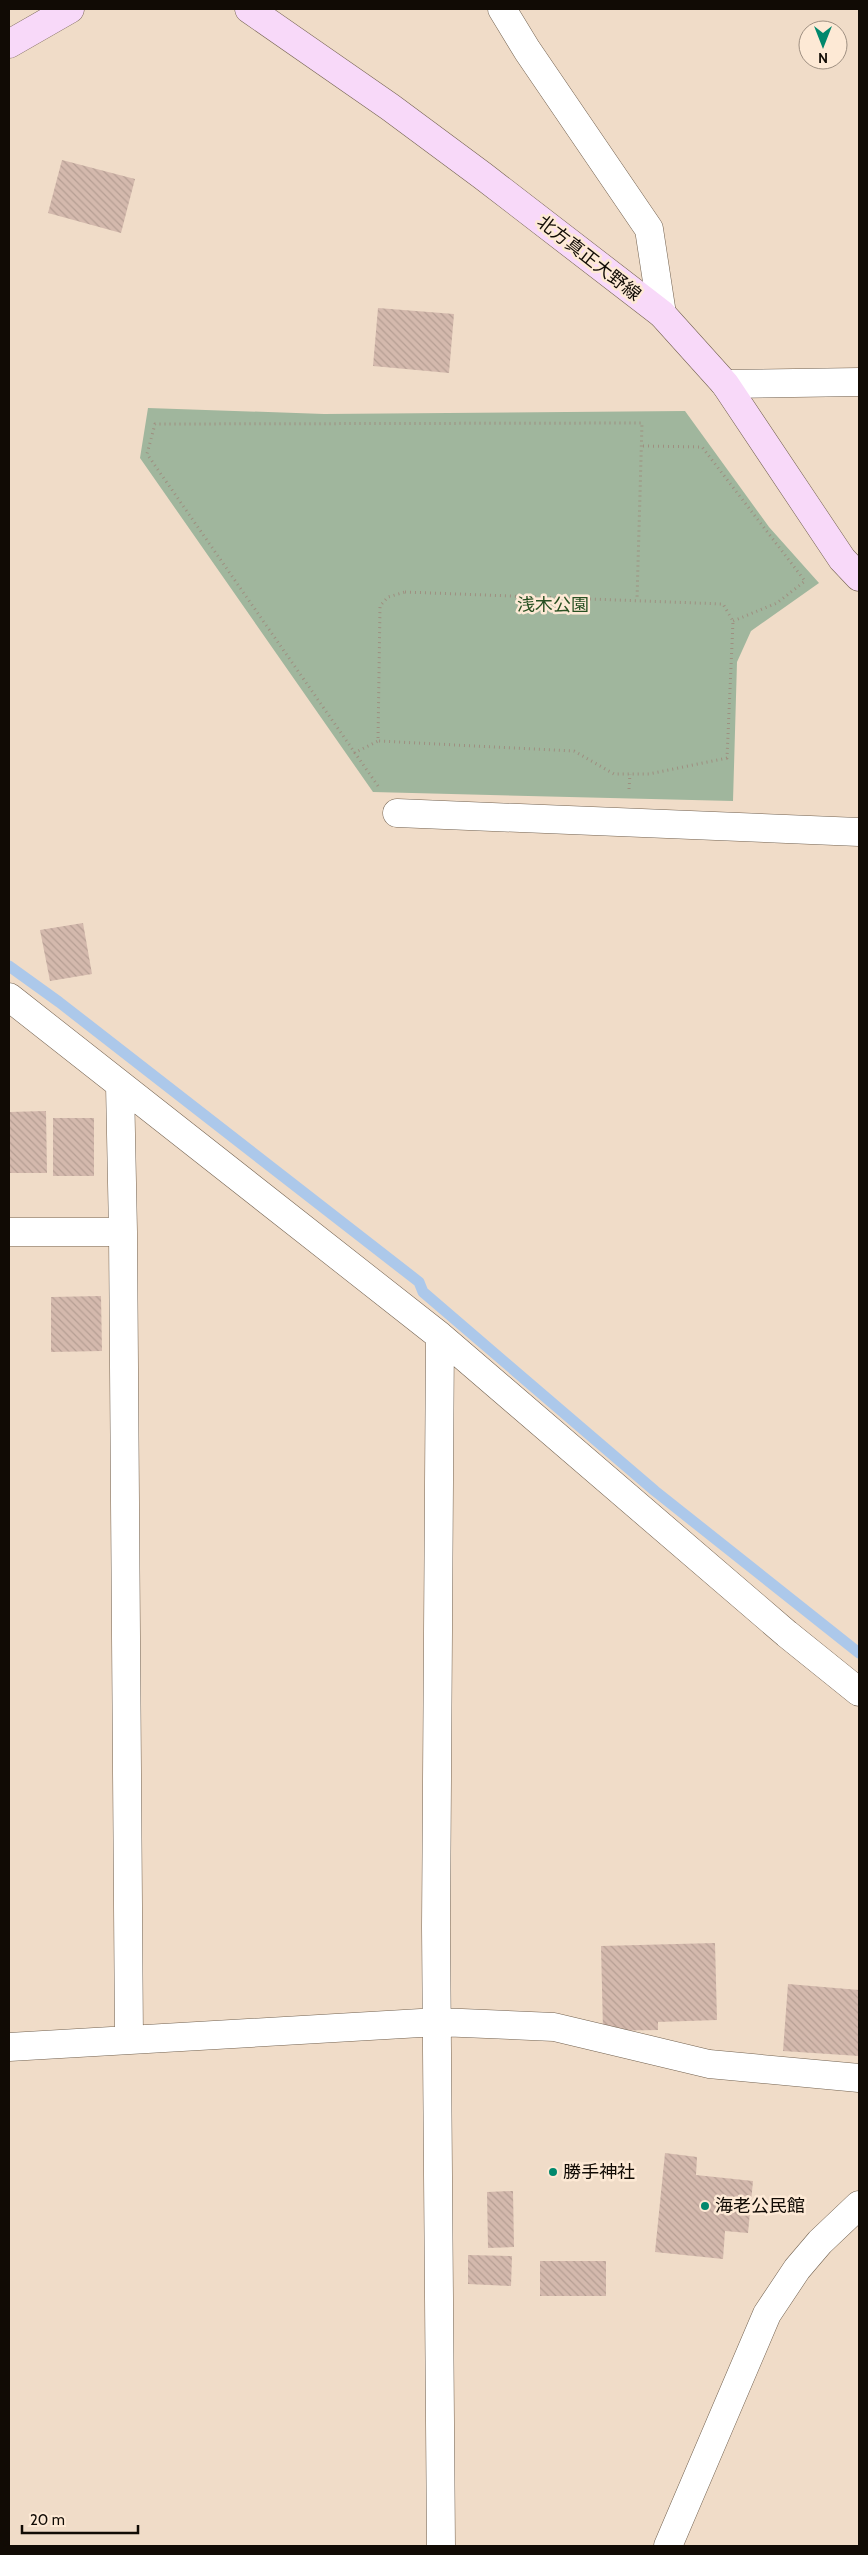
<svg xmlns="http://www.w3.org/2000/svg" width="868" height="2555" font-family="Cabin,'Noto Sans JP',sans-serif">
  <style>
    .green { fill: #a0b69d }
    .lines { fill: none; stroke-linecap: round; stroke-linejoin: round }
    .stream { stroke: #acc8ea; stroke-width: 11 }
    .building { fill: url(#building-back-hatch) }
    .street-casing { stroke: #736250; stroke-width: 29 }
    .secondary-casing { stroke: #736250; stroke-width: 29 }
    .path { stroke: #9e8f80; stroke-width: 3; stroke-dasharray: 1 4; stroke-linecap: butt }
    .street { stroke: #fff; stroke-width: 28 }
    .secondary { stroke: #f8d9f9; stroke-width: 28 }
    .poi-dot { fill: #00886d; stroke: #fde9d5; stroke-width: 2 }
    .labels { text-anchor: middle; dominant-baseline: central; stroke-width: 5; stroke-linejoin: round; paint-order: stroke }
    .street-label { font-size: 18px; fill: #110b05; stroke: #fde9d5 }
    .park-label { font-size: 18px; fill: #285022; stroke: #fde9d5 }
    .poi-label { font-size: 18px; fill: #110b05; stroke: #fde9d5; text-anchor: start }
  </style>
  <defs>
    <pattern id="building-back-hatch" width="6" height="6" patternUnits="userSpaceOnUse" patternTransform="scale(1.25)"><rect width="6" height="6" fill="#d4b9ad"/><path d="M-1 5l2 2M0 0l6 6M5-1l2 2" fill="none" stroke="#b59e93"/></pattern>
  </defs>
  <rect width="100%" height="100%" fill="#f0dcc8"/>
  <path class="green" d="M148,408l176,6 361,-3 84,116 50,56 -68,48 -14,31 -4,139 -360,-9 -233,-334z"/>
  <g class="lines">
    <path class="stream" d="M9,966l50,36 360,280 4,10 232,199 204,162"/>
  </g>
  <path class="building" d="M62,160l73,19 -14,54 -73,-20z
    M378,308l76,6 -5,59 -76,-7z
    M83,923l9,51 -42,7 -10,-51z
    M46,1111l1,62h-38v-61z
    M53,1118h41v58h-41z
    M101,1296l1,55 -51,1v-55z
    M715,1943l2,77 -59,2v8l-55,1 -2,-85z
    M788,1984l71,6v66l-76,-5z
    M665,2153l32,4 -1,18 57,6 -5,52 -23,-2 -2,28 -68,-7z
    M513,2191l1,56 -26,1 -1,-56z
    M468,2255l44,1 -1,30 -43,-2z
    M540,2261h66v35h-66z"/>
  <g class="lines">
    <defs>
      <path id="street" d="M502,9l25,41 122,179 13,85
        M725,384l134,-2
        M397,813l462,19
        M9,997l431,339 347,298 72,58
        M9,1232h114l-3,-147
        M123,1232l6,808
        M440,1336l-4,591 5,619
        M9,2047l429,-25 116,5 155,37 150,14
        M668,2546l99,-232 30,-45 23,-27 39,-37"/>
      <path id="secondary" d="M249,9l141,98 93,69 179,138 63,70 117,175 17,18
        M9,44l61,-35"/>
    </defs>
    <use href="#street" class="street-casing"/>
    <use href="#secondary" class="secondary-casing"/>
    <path class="path" d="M643,446l59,1 103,134 -28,22 -44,18
      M405,592l318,12 10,17 -6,137 -78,16h-35l-40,-23 -196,-10 2,-135 8,-9z
      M354,753l24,-12
      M378,786l-231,-332 8,-30 487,-1 -5,177
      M629,789l1,-15"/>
    <use href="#street" class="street"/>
    <use href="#secondary" class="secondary"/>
  </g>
  <g class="poi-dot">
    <circle cx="553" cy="2172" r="5"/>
    <circle cx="705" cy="2206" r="5"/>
  </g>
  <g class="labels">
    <g class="street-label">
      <text transform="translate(589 258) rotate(38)">北方真正大野線</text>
    </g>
    <g class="park-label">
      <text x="553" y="605">浅木公園</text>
    </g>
    <g class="poi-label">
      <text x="563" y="2172">勝手神社</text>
      <text x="715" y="2206">海老公民館</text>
    </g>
  </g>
  <rect width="868" height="2555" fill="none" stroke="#110b05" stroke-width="20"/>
  <g transform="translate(823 45) rotate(180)"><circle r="24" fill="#fde9d5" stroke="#9f9082"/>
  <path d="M0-4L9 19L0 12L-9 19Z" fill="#00886d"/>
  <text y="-8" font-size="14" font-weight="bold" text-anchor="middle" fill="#110b05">N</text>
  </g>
  <path d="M22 2525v8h116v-8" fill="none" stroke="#110b05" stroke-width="2.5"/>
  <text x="30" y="2525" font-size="15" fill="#110b05" stroke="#fde9d5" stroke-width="4" paint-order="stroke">20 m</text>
</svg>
